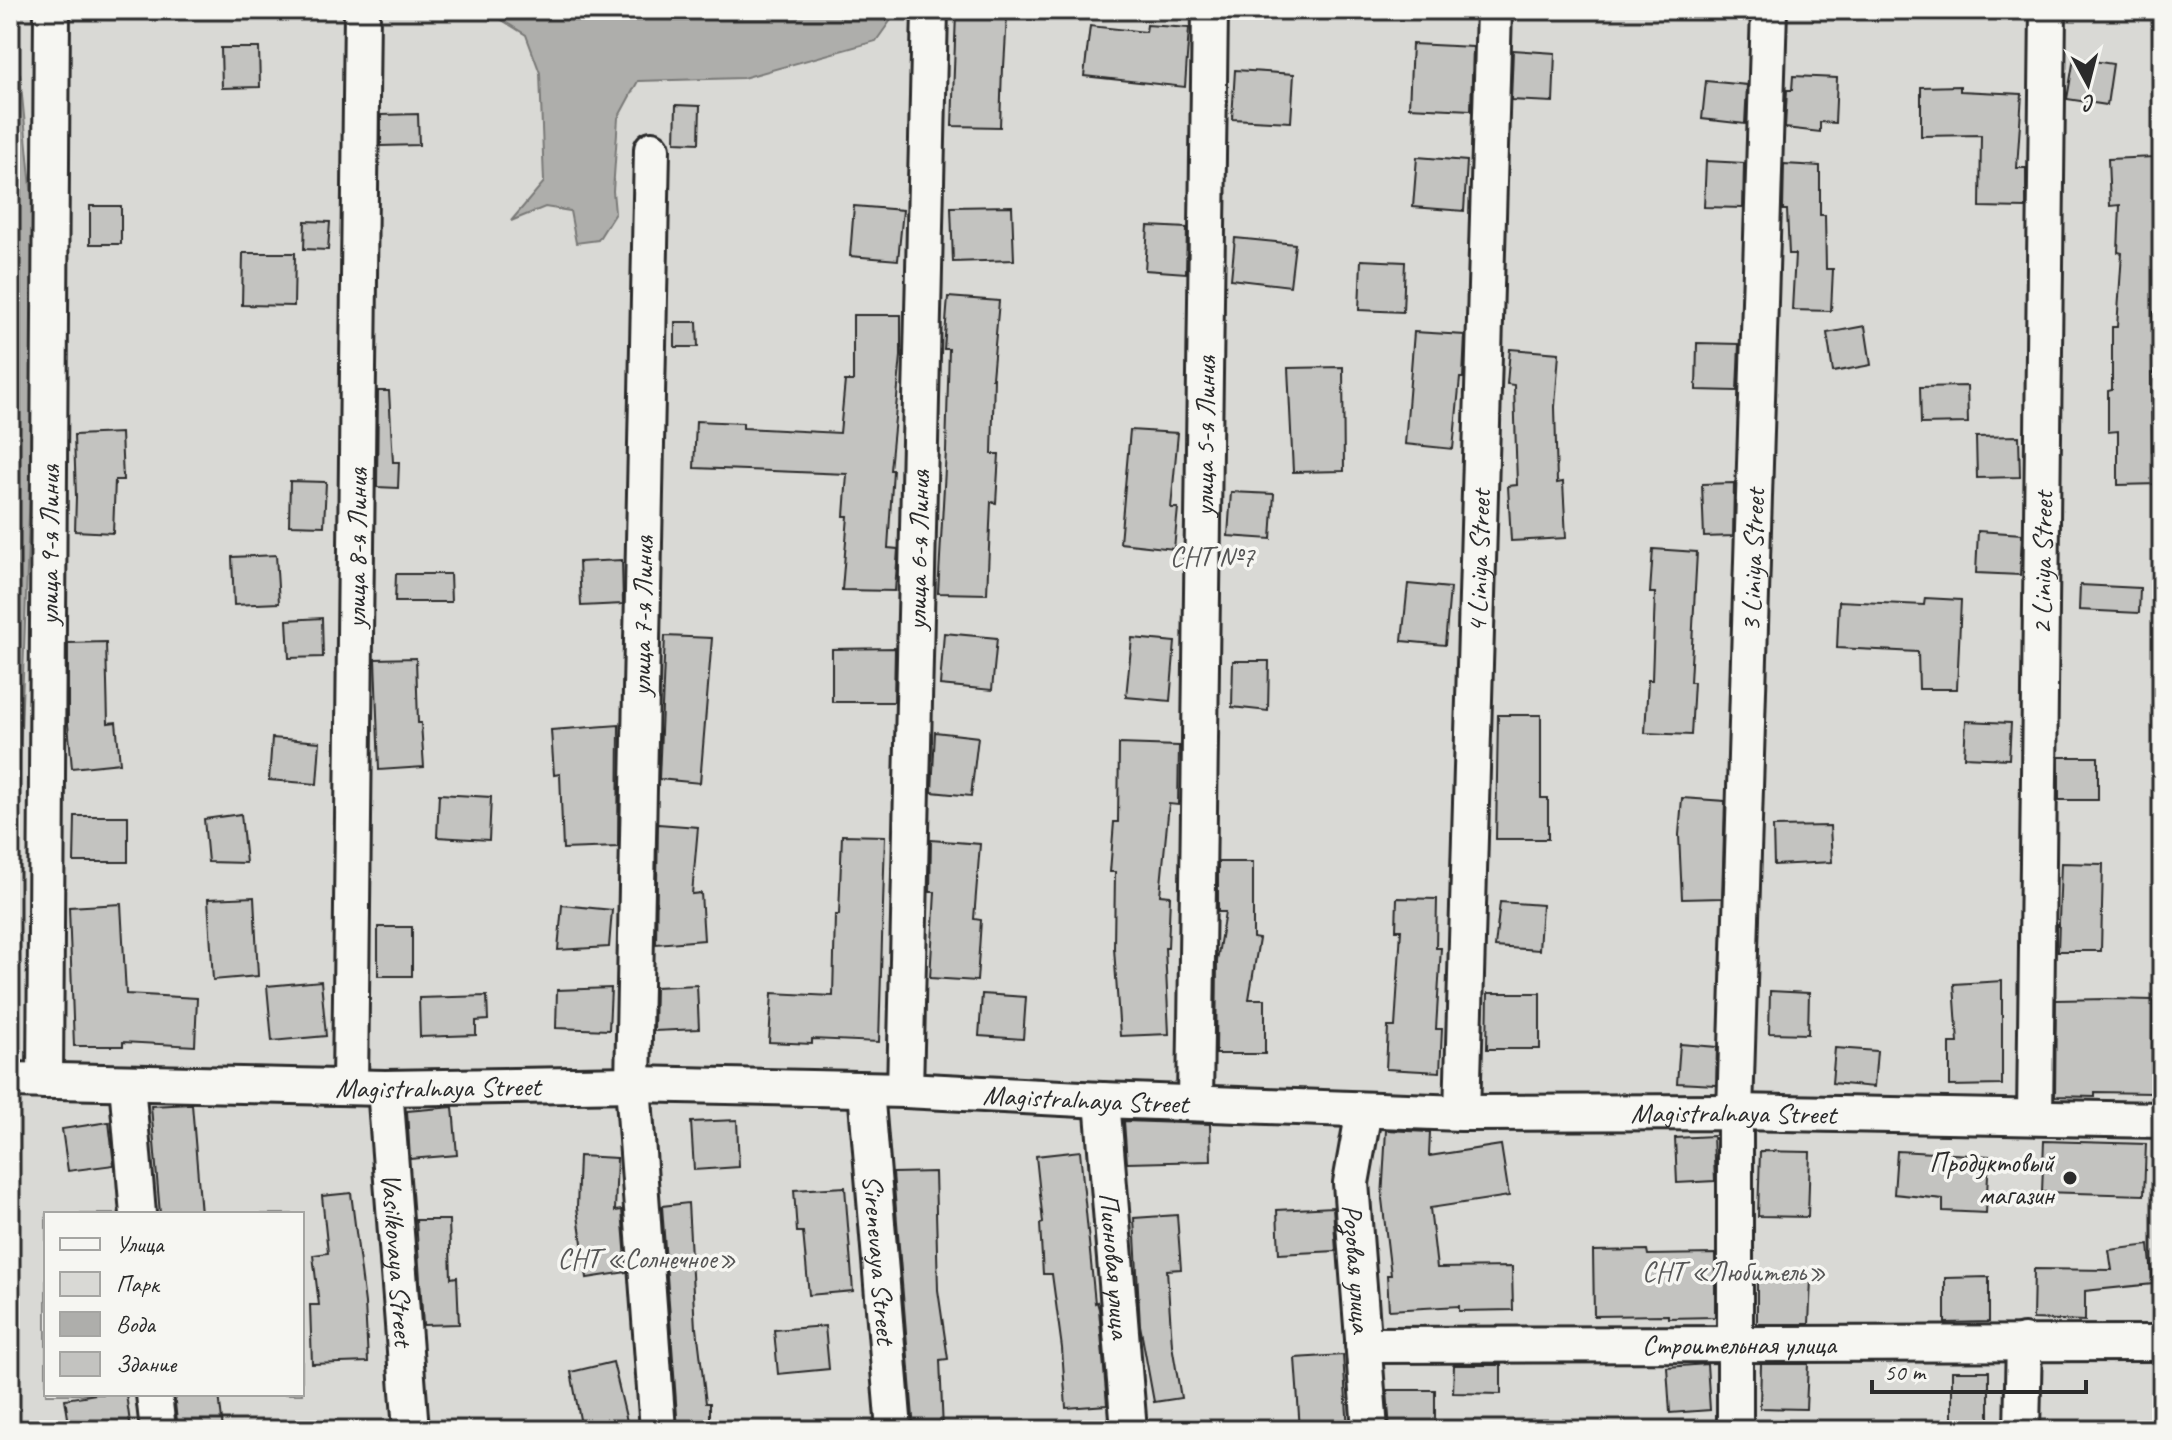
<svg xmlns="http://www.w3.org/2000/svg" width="2172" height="1440" font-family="Caveat,sans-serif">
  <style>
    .green { fill: #d9d9d5; stroke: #828280; stroke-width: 2; fill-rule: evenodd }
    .water { fill: #aeaeab; stroke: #7a7a78; stroke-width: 2 }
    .building { fill: #c3c3c0; stroke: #2b2b2b; stroke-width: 2 }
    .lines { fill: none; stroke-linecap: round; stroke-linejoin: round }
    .street-casing { stroke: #2b2b2b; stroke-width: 40 }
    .street { stroke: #f6f6f2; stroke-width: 34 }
    .poi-dot { fill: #2b2b2b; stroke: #f6f6f2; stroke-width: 3 }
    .labels { text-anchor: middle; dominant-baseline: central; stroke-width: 7; stroke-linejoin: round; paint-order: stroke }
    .street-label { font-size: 28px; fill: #2b2b2b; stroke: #f6f6f2 }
    .park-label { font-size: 28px; fill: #565656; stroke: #f6f6f2 }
    .poi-label { font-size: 28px; fill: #2b2b2b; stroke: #f6f6f2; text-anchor: end }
  </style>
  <rect width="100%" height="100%" fill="#f6f6f2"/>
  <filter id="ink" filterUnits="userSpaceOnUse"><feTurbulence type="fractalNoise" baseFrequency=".0125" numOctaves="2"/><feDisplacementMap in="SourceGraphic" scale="16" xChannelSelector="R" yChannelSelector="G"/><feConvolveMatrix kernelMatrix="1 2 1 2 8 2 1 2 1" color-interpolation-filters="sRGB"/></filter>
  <g filter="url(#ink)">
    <path class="green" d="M10,10h2152v1420h-2152zM46,1214h256v180h-256z"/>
    <path class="water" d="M486,10h412l-22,31 -133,37 -105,3 -20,37 -5,73 2,22 -17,27 -22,3 -6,-32 -25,-4 -34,14 33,-39 -4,-109 -14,-38z
      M10,71l10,4 15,154 -2,178 -16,431 -7,46z"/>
    <path class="building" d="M956,13l51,3 -3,51h-2l-2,60 -48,-1z
      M1147,25l42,3 -4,59 -101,-11 6,-50 56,6z
      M1412,44l61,3 -2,63 -62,-3z
      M221,48h38l1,39 -38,1z
      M1513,50l42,3 -2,49 -42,-2z
      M2074,58l39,6 -6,41 -40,-6z
      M1235,70l59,4 -3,48 -59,-3z
      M1793,76l44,2 -2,45 -15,-1v10l-35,-4 2,-38h5z
      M1706,81l41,4 -2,39 -43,-5z
      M1960,86v5l62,3 -5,74h9v40l-46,-1 1,-72 -60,1v-49z
      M676,105l24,1 -1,37 -24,-1z
      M418,114l1,31 -38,1v-31z
      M1417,157l50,4 -3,50 -51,-4z
      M2155,157l3,63h4v59l-3,34 -6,-1 1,61h-3l1,78h6l1,33 -41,1v-54l-10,1v-41l4,-1v-63h5l5,-74 -4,-1 2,-47 -10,1 -2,-47z
      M1706,161l38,2 -1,45 -39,-1z
      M1784,164l36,2v49h5l1,54h7l-2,42 -39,-1 3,-56h-6l-2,-44h-4z
      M90,206h31v38h-31z
      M854,206l49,4 -5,50 -48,-4z
      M1012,206l2,54 -61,2 -2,-55z
      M305,221l25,1 -2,28 -24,-1z
      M1148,226l39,2 -1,45 -41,-3z
      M1235,238l60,6 -5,42 -59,-7z
      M243,253h52l-1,53 -52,-1z
      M1361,260l44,2 -2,50 -44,-2z
      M948,297l51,4 -7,77h2l-2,76h7l-3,49 -5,-1 -4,92 -49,-1 8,-142 3,-102h-5z
      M853,315h48v41l-11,114h3l-5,78 10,1 -3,42 -53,-1 6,-74h-4l3,-42 -153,-6 2,-47 47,2v5l97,5 5,-52h8z
      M675,322h22l1,25h-23z
      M1865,326l6,39 -38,7 -6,-39z
      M1414,332l51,3 -2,43h-3l-7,71 -48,-5z
      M1697,343l42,1 -2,47 -41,-1z
      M1510,349l49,4 -4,54 2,76 6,-1 3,56 -55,3 -3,-55 9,-1 -3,-100 -7,-1z
      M1343,367l1,104 -51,1 -5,-104z
      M1967,386l1,37 -47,1 -1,-37z
      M378,391h11l4,71h6l-1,26 -21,-1z
      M1130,430l48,3 -7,75h7l-4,41 -54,-6z
      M121,433l2,47h-8l-2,53 -38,-2 1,-34 -2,-62z
      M2019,436l1,41 -43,1 -1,-41z
      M290,481l36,1 -2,44 -35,-1z
      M1734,483l-1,53 -29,1 -2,-53z
      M1231,492l43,2 -3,45 -43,-3z
      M1978,531l44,3 -2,41 -44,-2z
      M1653,549l44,3 -7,130h4l-3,53 -46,-2 3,-53h4l3,-87h-5z
      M276,555l3,48 -45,2 -2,-48z
      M622,560l1,44 -42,2 -2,-44z
      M396,574h54l1,28h-56z
      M1408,584l42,4 -5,57 -43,-4z
      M2080,585l60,3 -1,25 -60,-3z
      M1925,598l36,2 -4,89h-38l-1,-37 -81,-4 2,-47 85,4z
      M322,618l1,39 -34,1 -2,-38z
      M944,633l53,5 -5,52 -52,-5z
      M665,636l47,2 -12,145 -41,-4z
      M1132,638l43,4 -5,59 -44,-4z
      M106,642l2,81 8,-1 4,41 -48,5 -4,-44v-81z
      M895,648l-1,54h-62v-53z
      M416,658l2,65h3l3,44 -45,3 -4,-111z
      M1233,661h36l-1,50 -36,-4z
      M1498,715h43v83h7v41h-52z
      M1966,721l45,2 -2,36 -45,-2z
      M619,725l-1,122 -55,2 -3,-75 -6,1 -3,-45z
      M935,732l43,5 -7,59 -39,-4z
      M272,738l48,4 -3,42 -48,-4z
      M1119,744l60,2 -1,59 -9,-1 -9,91 10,1 -2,52h-3l4,86 -49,2 -6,-88 1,-76h-5l4,-50h4z
      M2059,757h39v43h-39z
      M439,794l52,3 -2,43 -52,-3z
      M1682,798l43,3 -3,97 -40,1 -3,-64z
      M241,814l5,49 -38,-1 -4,-43z
      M75,816h53v46h-54z
      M658,824l40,3 -6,67 9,-1 3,47 -48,4z
      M1830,826l2,36 -58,3 -1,-38z
      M842,835l43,1 -6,206 -67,-3v5l-43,-2 3,-49 61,3 2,-81h4z
      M931,840l49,4 -6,75 7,1 -4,61 -47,-3 5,-86h-5z
      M1218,862h35v76l6,1 -10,60h16v55h-49l1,-93 8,-49h-7z
      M2061,863l42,1 -2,87h-43z
      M254,897l4,79 -45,4 -5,-81z
      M1397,898l40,1 -1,49h5l-5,81h6l-2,43 -54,-3 2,-42h7l6,-97h-5z
      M1500,902l42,3 -3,45 -44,-3z
      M121,904l5,90 71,4 -2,48 -72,-4v4h-49l-5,-139z
      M562,905l50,5 -3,37 -51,3z
      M378,927h34v49h-34z
      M321,981l5,55 -54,5 -5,-55z
      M2002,981v104l-52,1v-43h8l-4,-59z
      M697,985l2,44 -45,2 1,-44z
      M611,988l-2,42 -53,-2 1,-38z
      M1770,991l39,2 -1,41 -39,-1z
      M1488,993h52v56h-53z
      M982,994l44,3 -3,42 -44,-3z
      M487,996l1,24 -12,1v14l-56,2 -1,-39z
      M2106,999l47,1 -1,93 -57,-1v5l-40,-1 1,-96z
      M1680,1044l37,3 -1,38 -39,-2z
      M1835,1048l42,3 -3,36 -42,-4z
      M192,1104l9,110h-41l-9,-108z
      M453,1107l4,48 -47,4 -3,-48z
      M737,1120l2,47 -45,3 -3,-48z
      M1124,1121l86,3 1,37 -84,2z
      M109,1122l5,43 -46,6 -6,-42z
      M1386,1130l44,2 -1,24 72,-11 8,51 -79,12 7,60 75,-1 1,43 -54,1v-5l-70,4 -2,-35h4l-9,-76z
      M1713,1136l2,45 -38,2 -2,-45z
      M2044,1141l102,3 -2,51 -102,-3z
      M1080,1151l15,152 2,-1 2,7 8,96 -41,3 -4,-60 -10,-74h-9l-3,-50 3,-1 -7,-67z
      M1760,1151l50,1 -2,65 -50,-1z
      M1897,1151l92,5 -3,57 -43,-2v-12l-49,-5z
      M579,1156l38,2 -2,53 7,-1 5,62 -40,6 -10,-70z
      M935,1172l3,118 10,69 -8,1 3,70h-29l-21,-257z
      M845,1187l8,104 -44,4 -6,-63h-6l-3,-42z
      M351,1193l14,110 3,59 -56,2 -2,-59h9l-6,-50 15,-2 -6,-57z
      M688,1203l7,125h2l9,75h4v27h-32l-16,-224z
      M1333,1207l3,44 -57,3 -2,-44z
      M1177,1215l4,54 -14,1 5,75 9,53 -27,4 -14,-77 -6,-107z
      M416,1220h33l2,58 6,-1 2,47 -36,1z
      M2149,1245l4,39 -68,7v30l-52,-2 1,-50 78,1 -3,-20z
      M1647,1250l1,5 67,-1v63l-47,1v-3l-74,1 -1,-65z
      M1757,1277l54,2 -2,45h-52z
      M1989,1277v45l-44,1v-45z
      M825,1326l4,43 -51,5 -4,-44z
      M1343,1355l5,75h-48l-5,-72z
      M613,1362l16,68h-47l-11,-58z
      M1707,1364l3,46 -40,3 -3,-46z
      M1761,1364h47l-2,45 -46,-1z
      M1454,1365h47v29l-48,-1z
      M1952,1371h37v59h-37z
      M1387,1390h48v40h-45z
      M96,1394h30l5,36h-61l-5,-31z
      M174,1394h45l4,36h-45z"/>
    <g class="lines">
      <defs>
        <g id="street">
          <path d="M652,149l-19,935 25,346"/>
          <path id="s1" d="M10,1080l375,8 248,-4 272,6 197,10 360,13 273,-1 427,8"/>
          <path id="s2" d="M45,1081l7,-1071"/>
          <path d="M127,1083l11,131"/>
          <path id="s3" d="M350,1086l12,-1076"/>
          <path id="s4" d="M385,1088l26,342"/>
          <path id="s5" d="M866,1090l28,340"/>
          <path id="s6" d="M905,1090l25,-1080"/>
          <path id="s7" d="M1102,1100l27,330"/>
          <path id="s8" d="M1195,1102l15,-1092"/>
          <path id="s9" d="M1364,1110l-13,73 19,247"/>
          <path id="s10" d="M1462,1113l32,-1103"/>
          <path id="s11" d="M2035,1117l13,-1107"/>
          <path id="s12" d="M1363,1345l799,-2"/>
          <path d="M154,1394l4,36"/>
          <path id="s13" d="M1735,1430v-318l34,-1102"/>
          <path d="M2022,1430l2,-88"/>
        </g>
      </defs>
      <use href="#street" class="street-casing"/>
      <use href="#street" class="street"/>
    </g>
  </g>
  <circle class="poi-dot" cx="2070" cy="1178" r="8"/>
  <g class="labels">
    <g class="street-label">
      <text stroke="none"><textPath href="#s8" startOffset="666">улица 5-я Линия</textPath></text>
      <text stroke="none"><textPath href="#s2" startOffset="536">улица 9-я Линия</textPath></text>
      <text stroke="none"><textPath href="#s3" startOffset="538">улица 8-я Линия</textPath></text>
      <text stroke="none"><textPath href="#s6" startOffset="540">улица 6-я Линия</textPath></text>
      <text stroke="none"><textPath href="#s10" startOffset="552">4 Liniya Street</textPath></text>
      <text stroke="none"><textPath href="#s13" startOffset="870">3 Liniya Street</textPath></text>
      <text stroke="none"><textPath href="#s11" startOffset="554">2 Liniya Street</textPath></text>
      <text transform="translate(642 616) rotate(-89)">улица 7-я Линия</text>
      <text stroke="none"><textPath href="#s1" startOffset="428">Magistralnaya Street</textPath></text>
      <text stroke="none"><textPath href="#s1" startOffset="1076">Magistralnaya Street</textPath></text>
      <text stroke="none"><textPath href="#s1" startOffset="1724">Magistralnaya Street</textPath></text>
      <text stroke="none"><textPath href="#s4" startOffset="172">Vasilkovaya Street</textPath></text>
      <text stroke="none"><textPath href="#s5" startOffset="170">Sirenevaya Street</textPath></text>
      <text stroke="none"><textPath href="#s7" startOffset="166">Пионовая улица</textPath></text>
      <text stroke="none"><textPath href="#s9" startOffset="160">Розовая улица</textPath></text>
      <text stroke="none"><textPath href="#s12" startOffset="376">Строительная улица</textPath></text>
    </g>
    <g class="park-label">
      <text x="1212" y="556">СНТ №7</text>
      <text x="647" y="1258">СНТ «Солнечное»</text>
      <text x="1734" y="1271">СНТ «Любитель»</text>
    </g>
    <g class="poi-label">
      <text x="2054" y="1162">Продуктовый<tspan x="2054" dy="32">магазин</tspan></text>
    </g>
  </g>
  <rect width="2172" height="1440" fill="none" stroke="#f6f6f2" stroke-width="40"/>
  <rect x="20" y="20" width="2132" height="1400" fill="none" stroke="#2b2b2b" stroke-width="3" filter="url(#ink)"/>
  <rect x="44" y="1212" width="260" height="184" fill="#f6f6f2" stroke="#a5a5a2" stroke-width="2"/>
  <rect x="60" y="1238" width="40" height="12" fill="#f6f6f2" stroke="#a5a5a2" stroke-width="2"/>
  <text x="116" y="1252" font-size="24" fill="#2b2b2b">Улица</text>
  <rect x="60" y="1272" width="40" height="24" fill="#d9d9d5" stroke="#a5a5a2" stroke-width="2"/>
  <text x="116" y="1292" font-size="24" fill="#2b2b2b">Парк</text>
  <rect x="60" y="1312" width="40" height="24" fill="#aeaeab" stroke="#a5a5a2" stroke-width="2"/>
  <text x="116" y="1332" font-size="24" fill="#2b2b2b">Вода</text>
  <rect x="60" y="1352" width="40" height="24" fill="#c3c3c0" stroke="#a5a5a2" stroke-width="2"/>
  <text x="116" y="1372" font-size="24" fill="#2b2b2b">Здание</text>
  <g transform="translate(2088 84) rotate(173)" stroke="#f6f6f2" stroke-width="6" paint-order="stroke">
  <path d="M0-6L14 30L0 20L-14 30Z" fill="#2b2b2b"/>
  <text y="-12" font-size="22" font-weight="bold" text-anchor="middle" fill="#2b2b2b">С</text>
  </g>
  <path d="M1872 1380v12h214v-12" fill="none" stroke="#2b2b2b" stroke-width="4"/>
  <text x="1884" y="1380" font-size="24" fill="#2b2b2b" stroke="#f6f6f2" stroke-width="6" paint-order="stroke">50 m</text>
</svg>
